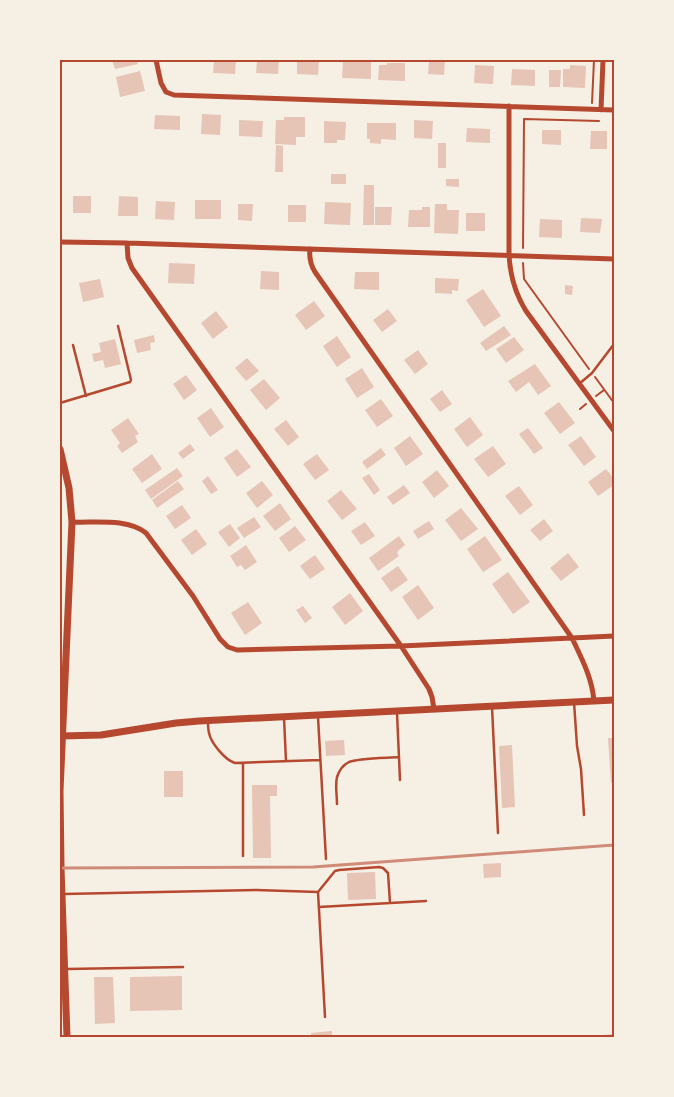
<svg xmlns="http://www.w3.org/2000/svg" width="674" height="1097" font-family="Manrope,sans-serif">
  <style>
    .building { fill: #e6c5b7 }
    .lines { fill: none; stroke-linecap: round; stroke-linejoin: round }
    .path { stroke: #b5482f; stroke-width: 2 }
    .service { stroke: #b5482f; stroke-width: 2.5 }
    .minor { stroke: #b5482f; stroke-width: 5 }
    .tertiary { stroke: #b5482f; stroke-width: 7 }
    .rail { stroke: #cf8b77; stroke-width: 3 }
    .neatline { fill: none; stroke: #b5482f; stroke-width: 2 }
  </style>
  <rect width="100%" height="100%" fill="#f6efe4"/>
  <path class="building" d="M112,60h25l1,4 -23,5z
    M214,60h22l-1,14 -22,-1z
    M257,60h22l-1,14 -22,-1z
    M297,60h22l-1,15 -21,-1z
    M429,60h16l-1,15 -16,-1z
    M343,61l28,1v17l-29,-1z
    M387,63h18v18l-27,-1 1,-15h8z
    M475,65l19,1 -1,18 -19,-1z
    M570,65l16,1 -1,22 -22,-1v-18h7z
    M512,69l23,1v16l-24,-1z
    M549,70h12l-1,17h-11z
    M140,71l5,20 -25,6 -4,-20z
    M202,114l19,1 -1,20 -19,-1z
    M155,115l25,1v14l-26,-1z
    M284,117h21v20h-9v8l-21,-1 1,-24h8z
    M239,120l24,1 -1,16 -23,-1z
    M414,120l19,1 -1,18 -18,-1z
    M324,121l22,1 -1,18h-8v3h-13z
    M367,123h29v17l-15,-1v5l-11,-1v-4h-3z
    M467,128l23,1v14l-24,-1z
    M542,130h19v15l-19,-1z
    M591,131h16v18h-17z
    M438,143h8v25h-8z
    M276,145l7,1v26h-8z
    M331,174h15v10h-15z
    M446,179h13v8l-13,-1z
    M364,185h10v40h-11z
    M73,196h18v17h-18z
    M119,196l19,1v19h-20z
    M195,200h26v19h-26z
    M156,201l19,1 -1,18 -19,-1z
    M325,202l26,1 -1,22 -26,-1z
    M238,204h15l-1,17 -14,-1z
    M435,204h12v6h12l-1,24 -24,-1z
    M288,205h18v17h-18z
    M375,207h17l-1,18h-16z
    M422,207h8v20h-22l1,-17h13z
    M466,213h19v18h-19z
    M581,218l21,1 -2,14 -20,-1z
    M540,219l22,1v18l-23,-1z
    M169,263l26,1 -1,20 -26,-1z
    M261,271l18,1v18l-19,-1z
    M355,272h24v18l-25,-1z
    M435,278l24,1 -1,12 -6,-1v4l-17,-1z
    M100,279l4,18 -21,5 -4,-19z
    M565,285l8,1 -1,9 -7,-1z
    M483,289l18,27 -17,11 -18,-27z
    M314,301l11,15 -19,14 -11,-15z
    M388,309l9,12 -15,11 -9,-12z
    M216,311l12,16 -15,12 -12,-16z
    M504,326l7,9 -25,16 -6,-8z
    M154,335l1,7 -5,1 1,7 -14,3 -3,-13z
    M337,336l14,21 -14,10 -14,-21z
    M514,337l10,13 -18,13 -10,-14z
    M115,339l6,25 -16,4 -2,-8 -9,2 -2,-8 9,-2 -2,-9z
    M418,350l10,14 -13,10 -11,-14z
    M247,358l12,13 -13,10 -11,-13z
    M535,364l16,22 -13,9 -9,-13 -13,10 -8,-11z
    M362,368l12,19 -17,11 -12,-19z
    M186,375l11,15 -13,10 -11,-16z
    M264,379l16,19 -14,12 -16,-20z
    M442,390l10,14 -12,8 -10,-13z
    M381,399l12,17 -16,11 -12,-17z
    M559,402l16,21 -15,11 -16,-21z
    M211,408l13,19 -14,10 -13,-19z
    M470,417l13,18 -16,12 -13,-18z
    M128,418l11,16 -4,2 3,6 -16,11 -5,-7 3,-3 -9,-13z
    M286,420l13,17 -11,9 -14,-17z
    M528,428l15,20 -9,6 -15,-20z
    M410,436l13,18 -17,12 -12,-18z
    M581,436l15,21 -12,9 -16,-21z
    M190,444l5,6 -12,9 -5,-6z
    M493,446l13,18 -18,13 -14,-18z
    M381,448l5,7 -19,14 -5,-7z
    M237,449l14,18 -14,10 -13,-19z
    M152,454l10,15 -20,14 -10,-14z
    M317,454l12,16 -14,10 -12,-16z
    M177,468l6,8 -32,23 -6,-9z
    M606,469l8,10v6l-16,11 -10,-14z
    M437,470l12,16 -15,12 -12,-16z
    M369,474l11,16 -6,5 -12,-17z
    M208,476l10,14 -7,4 -9,-13z
    M178,481l6,8 -27,19 -5,-8z
    M262,481l11,14 -16,13 -11,-15z
    M404,485l6,8 -17,12 -6,-8z
    M519,486l14,19 -13,10 -15,-19z
    M341,490l16,19 -15,11 -15,-19z
    M280,503l11,16 -16,12 -12,-15z
    M182,505l9,13 -16,11 -9,-13z
    M461,508l17,21 -17,12 -16,-21z
    M254,517l7,10 -17,11 -7,-10z
    M544,519l9,12 -13,10 -10,-11z
    M429,521l5,8 -16,10 -5,-8z
    M365,522l10,14 -14,9 -10,-14z
    M230,524l10,14 -11,9 -11,-15z
    M295,526l11,14 -17,12 -10,-14z
    M196,529l11,15 -15,11 -11,-15z
    M399,536l6,9 -8,7 2,4 -21,15 -9,-13z
    M485,536l17,24 -19,12 -16,-23z
    M246,545l11,17 -12,8 -4,-5 -4,2 -7,-11z
    M568,553l11,14 -18,14 -11,-13z
    M315,555l10,14 -15,10 -10,-13z
    M398,566l10,14 -17,12 -10,-14z
    M508,572l22,30 -17,12 -21,-30z
    M418,585l16,23 -16,12 -16,-23z
    M350,593l13,18 -18,14 -13,-18z
    M248,602l14,21 -17,12 -14,-22z
    M303,606l9,12 -7,5 -9,-13z
    M608,738h6v45h-3z
    M344,740l1,15 -19,1 -1,-15z
    M512,745l3,62 -13,1 -3,-62z
    M164,771h19v26h-19z
    M252,785h25v11h-7l1,62h-18z
    M501,863v14l-17,1 -1,-14z
    M375,872l1,27 -28,1 -1,-27z
    M182,976v34l-52,1v-34z
    M94,977h19l2,46 -20,1z
    M332,1031v6h-20l-1,-4z"/>
  <g class="lines">
    <path class="path" d="M592,103l2,-43
      M523,248l1,-129 75,2
      M523,263l1,16 65,90
      M595,377l19,26
      M596,396l8,-6
      M580,409l6,-5"/>
    <path class="service" d="M73,345l13,51
      M579,384l13,-11 22,-29
      M60,403l70,-21 1,-2 -13,-54
      M574,702l3,44 4,23 3,46
      M492,707l6,126
      M397,713l3,67
      M318,717l8,142
      M284,718l2,43
      M208,721c0,4 0,8 1,12 2,10 16,27 26,30l85,-3
      M243,763v93
      M337,804c0,-9 -2,-19 0,-27 2,-6 6,-12 12,-15 9,-4 38,-4 50,-5
      M318,892l17,-21 4,-1 40,-3 4,1 5,5 2,30
      M64,894l192,-4 62,2 7,125
      M319,907l107,-6
      M67,969l116,-2
      M161,1037h15"/>
    <path class="minor" d="M156,60l5,23 5,9 8,3 440,15
      M509,106v149c1,20 6,38 17,56l88,120
      M601,110l2,-50
      M60,242l67,1 487,16
      M127,243l1,15 4,10 269,378 28,43 3,8 2,12
      M310,249c-1,9 0,15 5,23l257,366c10,21 20,40 22,63
      M72,522c23,1 55,-4 74,11l47,63 27,43 8,8 9,3 164,-4 213,-10"/>
    <path class="tertiary" d="M60,449l9,39 3,34 -12,269 1,77 6,169
      M62,736l39,-1 75,-12 23,-2 415,-21"/>
    <path class="rail" d="M60,868l253,-1 301,-22
      M592,1037l22,-1"/>
  </g>
  <rect width="674" height="1097" fill="none" stroke="#f6efe4" stroke-width="122"/>
  <rect x="61" y="61" width="552" height="975" class="neatline"/>
</svg>
